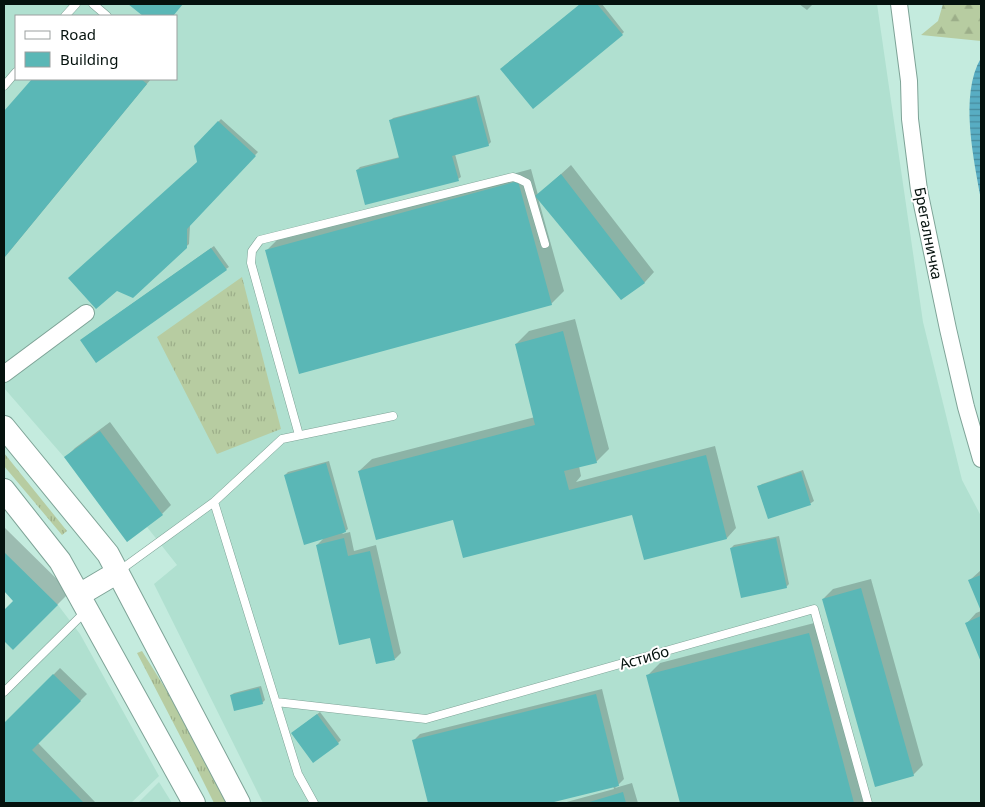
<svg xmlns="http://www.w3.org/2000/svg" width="985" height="807" font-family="'Noto Sans',sans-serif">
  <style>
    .built { fill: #b0e0d0; fill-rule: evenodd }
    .grass { fill: url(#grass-tufts) }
    .forest { fill: url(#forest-firs) }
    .water { fill: url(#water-rules) }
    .shadow { fill: #0003 }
    .building { fill: #5ab7b6 }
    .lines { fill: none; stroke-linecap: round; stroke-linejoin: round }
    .service-casing { stroke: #7ea397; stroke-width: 9 }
    .minor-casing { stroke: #7ea397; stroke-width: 18 }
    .secondary-casing { stroke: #7ea397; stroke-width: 24 }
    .service { stroke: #fff; stroke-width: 8 }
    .minor { stroke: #fff; stroke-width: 16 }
    .secondary { stroke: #fff; stroke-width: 22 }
    .labels { text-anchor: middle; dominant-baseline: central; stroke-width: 4; stroke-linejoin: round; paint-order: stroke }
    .street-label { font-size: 15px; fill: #05120e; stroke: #fff }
  </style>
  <defs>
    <pattern id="grass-tufts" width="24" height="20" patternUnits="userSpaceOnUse" patternTransform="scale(1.25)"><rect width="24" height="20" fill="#b7cca1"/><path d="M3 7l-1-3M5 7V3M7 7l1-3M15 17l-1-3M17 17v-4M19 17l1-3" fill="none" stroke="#9cae89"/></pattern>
    <pattern id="forest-firs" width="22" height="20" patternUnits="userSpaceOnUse" patternTransform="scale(1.25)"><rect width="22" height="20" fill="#b7cca1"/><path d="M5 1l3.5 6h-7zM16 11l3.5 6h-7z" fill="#9cae89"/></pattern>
    <pattern id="water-rules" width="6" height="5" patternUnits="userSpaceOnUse" patternTransform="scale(1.25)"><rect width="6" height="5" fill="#58adc3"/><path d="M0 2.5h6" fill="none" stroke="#478b9d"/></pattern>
  </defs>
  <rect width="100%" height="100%" fill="#c4ebde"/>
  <path class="built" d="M4,4h873l46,318 39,158 19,36v287h-718l-109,-219 23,-19 -30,-38 -20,15 -63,-85 -60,-69zM16,16h160v63h-160z
    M58,605l22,29 79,142 -28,27h-127v-162l9,9z
    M159,782l13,21h-34z"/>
  <path class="grass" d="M242,277l39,152 -64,25 -60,-117z
    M4,453l63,78 -5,4 -58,-69z
    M142,651l63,101 23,51h-14l-23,-46 -54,-104z"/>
  <path class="forest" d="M943,4h38v37l-60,-6 17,-14z"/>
  <path class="water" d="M981,58v142c-7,-40 -22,-105 0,-142z"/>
  <path class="shadow" d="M130,4h52l-10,12h-27z
    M581,4h21l22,28 -2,2 -118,32z
    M799,4h14l-6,6z
    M34,79h117l-147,179v-145z
    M479,95l12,47 -3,3 -33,9 6,23 -3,2 -101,-9 3,-3 40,-10 -10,-36 3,-3z
    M221,119l37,33 -68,73 -1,19 -56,52 65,-134 -3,-16z
    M571,165l83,107 -9,10 -24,16 -83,-100 26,93 -13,13 -284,-54 12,-12 252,-69 7,26z
    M214,246l15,21 -3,2 -141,68z
    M575,319l34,130 -13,13 -17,4 2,10 -5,6 139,-36 21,82 -9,10 -94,-25 -179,5 -95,-47 13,-12 163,-42 -19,-73 13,-13z
    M110,422l61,83 -9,9 -96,-57 9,-9z
    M329,461l19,68 -6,5 8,-2 4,19 22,-6 25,108 -6,6 -24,-22 -54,-92 8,-8 -40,-62 3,-3z
    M803,470l11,31 -3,2 -42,14 -10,-30 3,-3z
    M4,527l66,65 -57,57 -9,-10v-27l11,-11 -11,-11z
    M779,536l10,48 -3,3 -55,-39 3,-3z
    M981,570v38l-11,-28z
    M871,579l52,186 -10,10 -90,-176 10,-10z
    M981,611v48l-14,-36 9,-10z
    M822,621l47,182h-188l-33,-128 12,-12z
    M60,668l27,26 -49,49 58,60h-92v-78z
    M261,686l4,14 -3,3 -31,-8 3,-2z
    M602,689l22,90 -9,9 17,-5 6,20h-75l51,-14 -1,-3 -68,17h-116l-15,-63 6,-6z
    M320,712l21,28 -3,3 -43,-12z"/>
  <path class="building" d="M128,4h55l-10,12h-30z
    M580,4h17l26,31 -90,74 -33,-40z
    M32,79h109l6,5 -143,174v-147z
    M476,97l13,49 -37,10 7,25 -94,24 -9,-35 43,-12 -10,-38z
    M218,121l38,35 -69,73v19l-54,50 -16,-7 -21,18 -28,-31 129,-116 -3,-16z
    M561,174l84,109 -24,17 -86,-104z
    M518,181l34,124 -253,69 -34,-124z
    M211,248l16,22 -131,93 -16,-23z
    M563,331l34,132 -33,8 5,19 137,-35 21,84 -83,21 -12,-45 -169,43 -10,-38 -77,20 -18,-69 177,-46 -20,-81z
    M100,431l63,84 -36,27 -63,-85z
    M326,463l20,69 -42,13 -20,-70z
    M801,472l10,33 -43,14 -11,-33z
    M344,538l4,18 22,-5 25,109 -19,4 -6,-26 -31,7 -23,-100z
    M776,538l11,50 -46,10 -11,-50z
    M4,552l54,53 -45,45 -9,-9v-31l9,-9 -9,-10z
    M981,575v36l-13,-31z
    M861,588l53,188 -39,11 -53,-188z
    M981,616v46l-16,-39z
    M809,633l45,170h-174l-34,-128z
    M53,674l28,27 -49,49 52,53h-80v-80z
    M259,688l4,16 -29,7 -4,-16z
    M596,694l23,92 -69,17h-122l-16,-63z
    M317,714l22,30 -26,19 -22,-30z
    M623,792l3,11h-40z"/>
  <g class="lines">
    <defs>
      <path id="service" d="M93,4l14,12
        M65,16l11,-12
        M4,86l12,-14
        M299,435l-48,-172 1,-12 8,-11 253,-63 6,2 8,4 18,61
        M214,502l68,-63 111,-23
        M119,571l95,-69 84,272 16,29
        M4,692l82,-81
        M276,702l150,17 388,-110 54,194"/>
      <path id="minor" d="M899,4l10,77 1,38 9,71 29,139 18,78 15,52
        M4,374l82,-61"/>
      <path id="secondary" d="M4,427l104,127 131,249
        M4,490l56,71 134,242
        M79,595l39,-23"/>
    </defs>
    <use href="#service" class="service-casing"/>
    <use href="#minor" class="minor-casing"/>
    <use href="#secondary" class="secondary-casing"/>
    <use href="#service" class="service"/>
    <use href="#minor" class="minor"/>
    <use href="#secondary" class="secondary"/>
  </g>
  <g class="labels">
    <g class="street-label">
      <text transform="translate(929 233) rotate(79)">Брегалничка</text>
      <text transform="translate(644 657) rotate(-16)">Астибо</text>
    </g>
  </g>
  <rect width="985" height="807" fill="none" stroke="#05120e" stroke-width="10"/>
  <rect x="15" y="15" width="162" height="65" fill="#ffffff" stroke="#9ba09f"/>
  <rect x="25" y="31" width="25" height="8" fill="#ffffff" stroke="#9ba09f"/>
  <text x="60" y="40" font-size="15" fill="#05120e">Road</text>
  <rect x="25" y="52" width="25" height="15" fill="#5ab7b6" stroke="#9ba09f"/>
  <text x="60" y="65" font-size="15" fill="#05120e">Building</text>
</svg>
